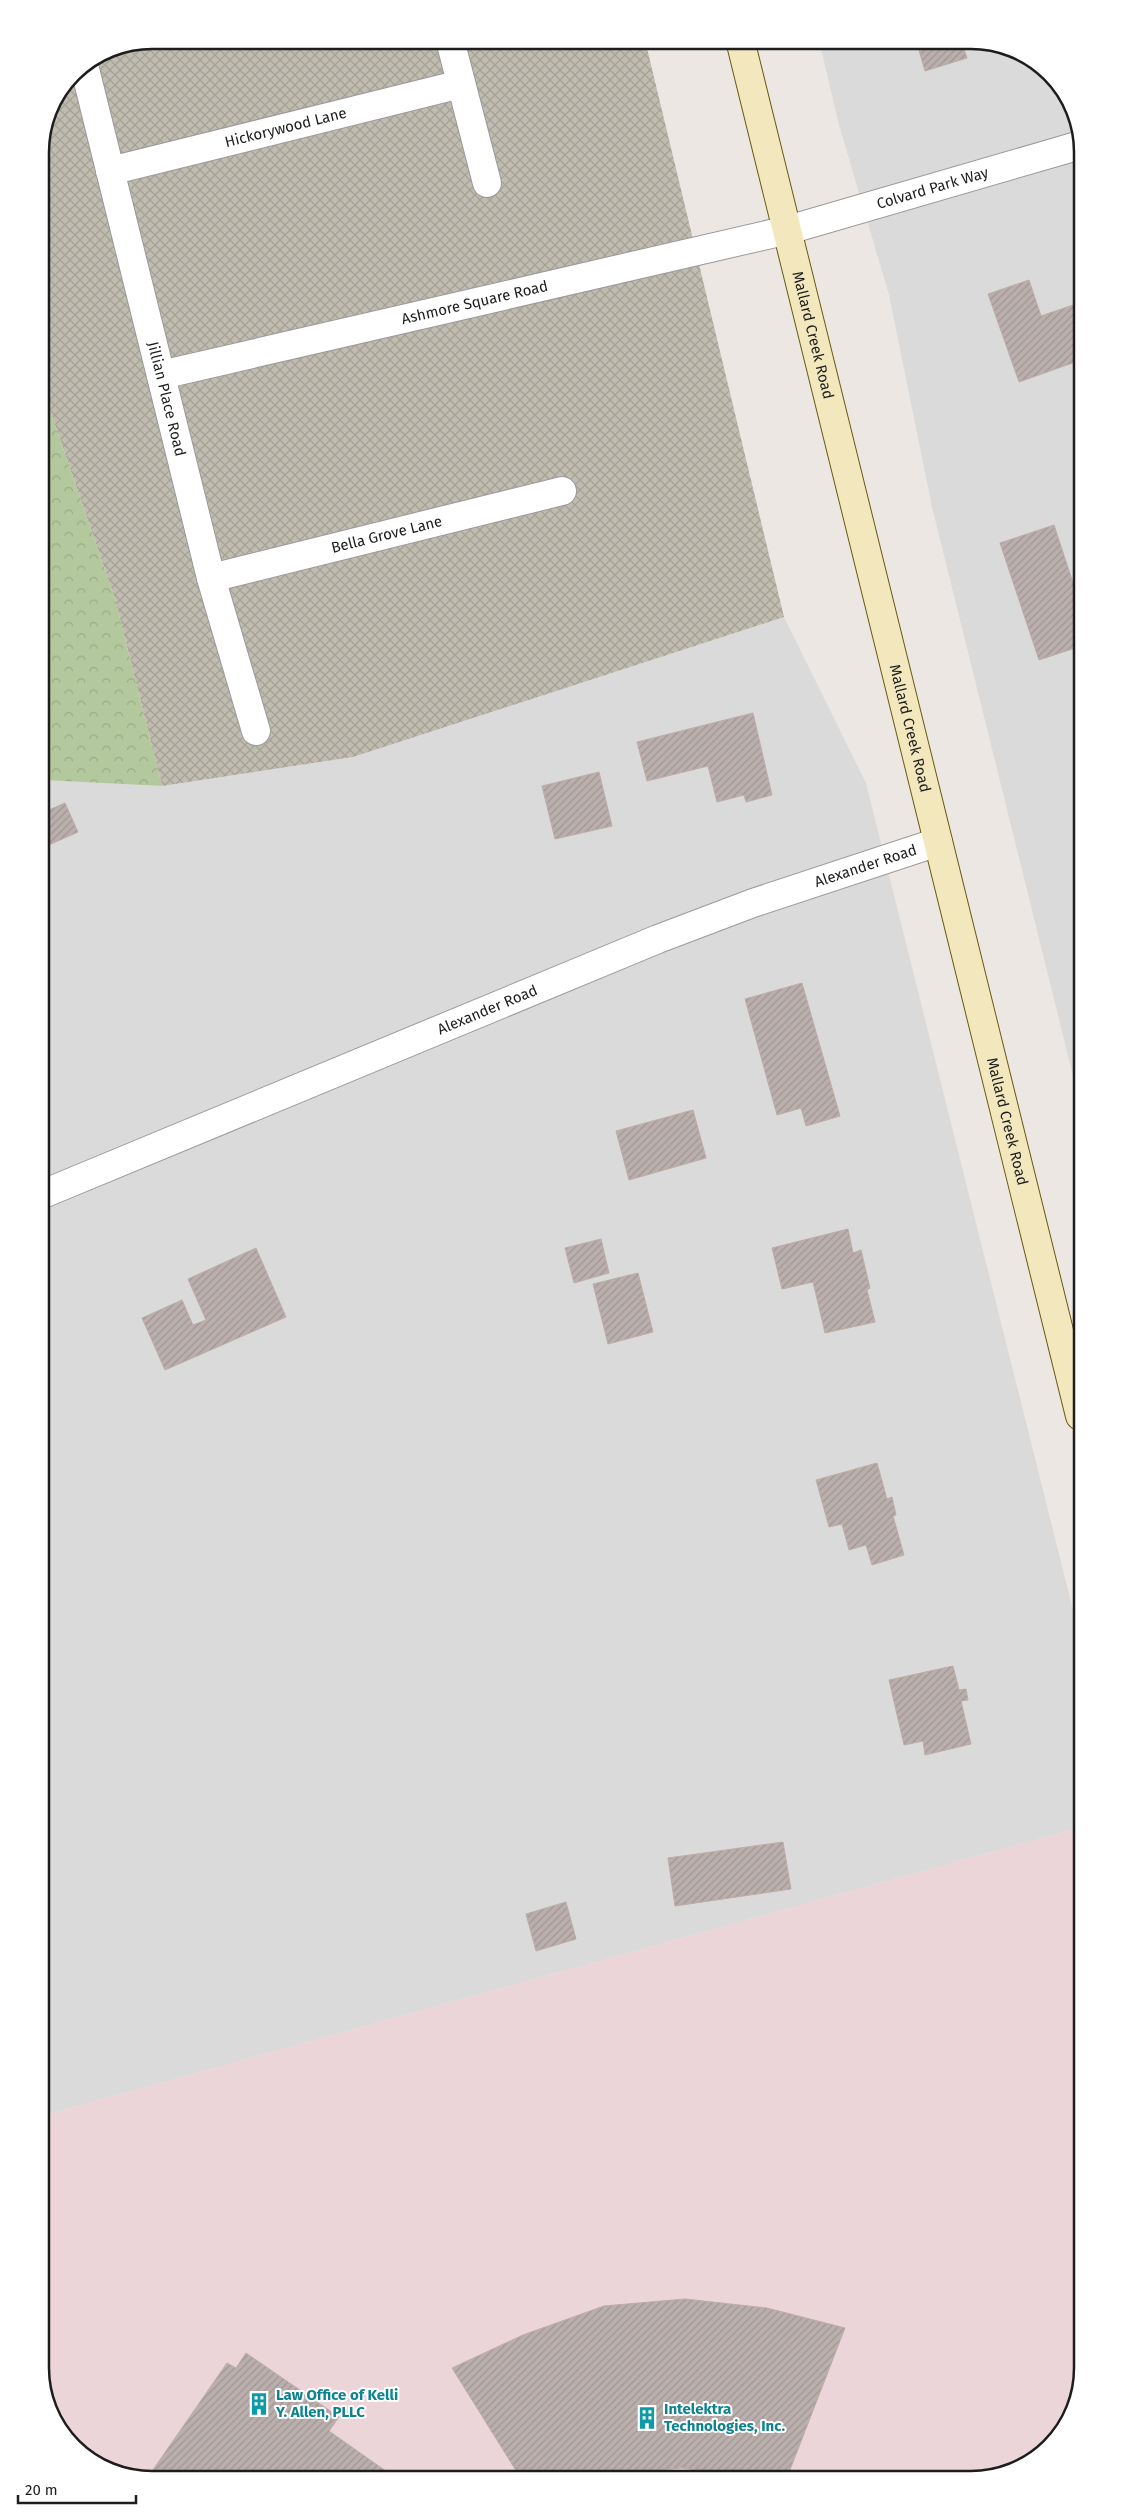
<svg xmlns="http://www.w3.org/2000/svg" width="1123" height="2520" font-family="'Fira Sans',sans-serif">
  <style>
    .residential { fill: #dbdada }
    .commercial { fill: #ecd5d9 }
    .construction { fill: url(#construction-cross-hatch) }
    .forest { fill: url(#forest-crowns) }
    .building { fill: url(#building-hatch); stroke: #bdaca8 }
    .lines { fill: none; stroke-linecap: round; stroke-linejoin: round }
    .street-casing { stroke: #9a9a9a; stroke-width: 30 }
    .secondary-casing { stroke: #675a11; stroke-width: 30 }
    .street { stroke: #fff; stroke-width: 28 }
    .secondary { stroke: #f2e7bd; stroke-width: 28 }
    .labels { text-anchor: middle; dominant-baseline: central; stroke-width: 4; stroke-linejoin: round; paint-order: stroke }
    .street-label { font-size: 15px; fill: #1d1d1d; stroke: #fff }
    .culture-label { font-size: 15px; font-weight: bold; fill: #0d838f; stroke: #fff; text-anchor: start }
    .rim { fill: none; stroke: #1d1d1d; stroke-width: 2.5 }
  </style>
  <defs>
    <pattern id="construction-cross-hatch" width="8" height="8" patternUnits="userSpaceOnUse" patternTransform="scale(1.25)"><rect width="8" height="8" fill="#c0bcb0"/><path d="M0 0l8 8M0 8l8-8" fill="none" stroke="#a5a197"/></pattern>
    <pattern id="forest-crowns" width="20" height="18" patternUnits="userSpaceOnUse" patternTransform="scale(1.25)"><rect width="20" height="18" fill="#b4c89d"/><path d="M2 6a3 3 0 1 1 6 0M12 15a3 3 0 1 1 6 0" fill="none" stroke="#9aab87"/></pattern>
    <pattern id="building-hatch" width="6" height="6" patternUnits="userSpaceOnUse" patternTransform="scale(1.25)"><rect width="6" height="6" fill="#baafad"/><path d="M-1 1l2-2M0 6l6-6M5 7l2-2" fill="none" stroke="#9f9694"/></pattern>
  </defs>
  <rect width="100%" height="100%" fill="#ede7e4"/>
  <path class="residential" d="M819,40h160l61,23 37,52 3,989 -148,-597 -43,-212 -50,-170z
    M784,617l82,166 215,859 1,185 -1037,288 -3,-1335 120,6 191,-29z"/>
  <path class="commercial" d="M1082,1827l1,542 -23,67 -52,38 -864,6 -60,-23 -38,-52 -1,-290z"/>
  <path class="construction" d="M151,40h494l139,577 -431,140 -191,29 -47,-187 -72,-209 -2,-13 -1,-233 9,-36 24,-36 36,-24z"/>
  <path class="forest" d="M41,377l2,13 72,209 47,187 -120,-6z"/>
  <path class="building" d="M916,40h45l6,18 -42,13z
    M1029,280l12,36 32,-11 5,12v44l-59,21 -31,-88z
    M1054,525l24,73v49l-39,13 -39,-117z
    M753,713l19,82 -26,7 -2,-7 -27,7 -9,-36 -61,15 -10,-39z
    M599,772l13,54 -57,13 -13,-53z
    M65,803l13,29 -36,16v-35z
    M802,983l38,133 -34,10 -5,-18 -24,7 -32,-116z
    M693,1110l13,48 -77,22 -13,-49z
    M848,1229l5,24 8,-3 9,38 -3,2 8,32 -50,11 -12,-51 -31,7 -10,-41z
    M601,1239l8,34 -35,10 -9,-35z
    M256,1248l30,69 -121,53 -23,-52 40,-18 11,25 13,-5 -18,-41z
    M638,1273l15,59 -45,12 -15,-60z
    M877,1463l10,36 5,-2 4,18 -3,1 11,39 -32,10 -6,-20 -17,5 -7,-26 -13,3 -13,-47z
    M953,1666l6,24 7,-1 2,11 -7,1 10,43 -46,11 -2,-14 -19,4 -15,-65z
    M783,1842l8,47 -116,17 -7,-48z
    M566,1902l10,37 -40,12 -10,-37z
    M685,2299l82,9 78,20 -57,147 -44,1 -62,-8 -46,4 -14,5h-102l-68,-109 71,-33 81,-29z
    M246,2353l93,64 -10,14 61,43 -3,4 -241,2 81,-117 9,5z"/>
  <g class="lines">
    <defs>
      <g id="street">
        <path d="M450,40l37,143"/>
        <path id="s1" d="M84,65l127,513 45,153"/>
        <path id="s2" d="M110,171l351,-87"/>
        <path id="s3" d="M161,375l627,-145 289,-84"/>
        <path id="s4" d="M211,578l351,-87"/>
        <path id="s5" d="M43,1194l615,-255 95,-36 185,-61"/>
      </g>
      <g id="secondary">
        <path id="s6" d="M740,40l340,1376"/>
      </g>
    </defs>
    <use href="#street" class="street-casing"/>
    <use href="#secondary" class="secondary-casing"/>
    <use href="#street" class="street"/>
    <use href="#secondary" class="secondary"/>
  </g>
  <defs>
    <symbol id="building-bare" viewBox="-9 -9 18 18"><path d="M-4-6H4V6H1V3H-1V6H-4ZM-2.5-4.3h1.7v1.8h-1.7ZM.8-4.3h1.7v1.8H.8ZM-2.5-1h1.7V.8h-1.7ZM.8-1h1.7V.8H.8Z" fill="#0f9aa8" stroke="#fff" stroke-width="2.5" paint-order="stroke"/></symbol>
  </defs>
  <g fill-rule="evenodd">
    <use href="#building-bare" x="243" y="2388" width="32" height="32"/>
    <use href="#building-bare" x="631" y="2402" width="32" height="32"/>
  </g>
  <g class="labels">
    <g class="street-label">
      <text stroke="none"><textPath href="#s2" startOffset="181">Hickorywood Lane</textPath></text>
      <text stroke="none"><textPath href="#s3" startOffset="794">Colvard Park Way</textPath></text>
      <text stroke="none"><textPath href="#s3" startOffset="322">Ashmore Square Road</textPath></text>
      <text stroke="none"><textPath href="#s6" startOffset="304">Mallard Creek Road</textPath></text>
      <text stroke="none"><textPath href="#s1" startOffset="344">Jillian Place Road</textPath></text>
      <text stroke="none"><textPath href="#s4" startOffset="181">Bella Grove Lane</textPath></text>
      <text stroke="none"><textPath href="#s6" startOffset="709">Mallard Creek Road</textPath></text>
      <text stroke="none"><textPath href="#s5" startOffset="886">Alexander Road</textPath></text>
      <text stroke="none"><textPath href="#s5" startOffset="481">Alexander Road</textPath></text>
      <text stroke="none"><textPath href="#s6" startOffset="1114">Mallard Creek Road</textPath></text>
    </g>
    <g class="culture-label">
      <text x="276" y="2395">Law Office of Kelli<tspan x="276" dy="17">Y. Allen, PLLC</tspan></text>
      <text x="664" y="2409">Intelektra<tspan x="664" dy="17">Technologies, Inc.</tspan></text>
    </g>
  </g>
  <path d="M0 0H1123V2520H0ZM152 49H971A103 103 0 0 1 1074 152V2368A103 103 0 0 1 971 2471H152A103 103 0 0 1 49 2368V152A103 103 0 0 1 152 49Z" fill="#fff" fill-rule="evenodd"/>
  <path class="rim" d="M152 49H971A103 103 0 0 1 1074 152V2368A103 103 0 0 1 971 2471H152A103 103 0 0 1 49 2368V152A103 103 0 0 1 152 49Z"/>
  <path d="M18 2495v8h118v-8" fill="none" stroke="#1d1d1d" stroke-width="2.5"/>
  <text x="25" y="2495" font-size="15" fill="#1d1d1d" stroke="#ffffff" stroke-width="4" paint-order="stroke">20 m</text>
</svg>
